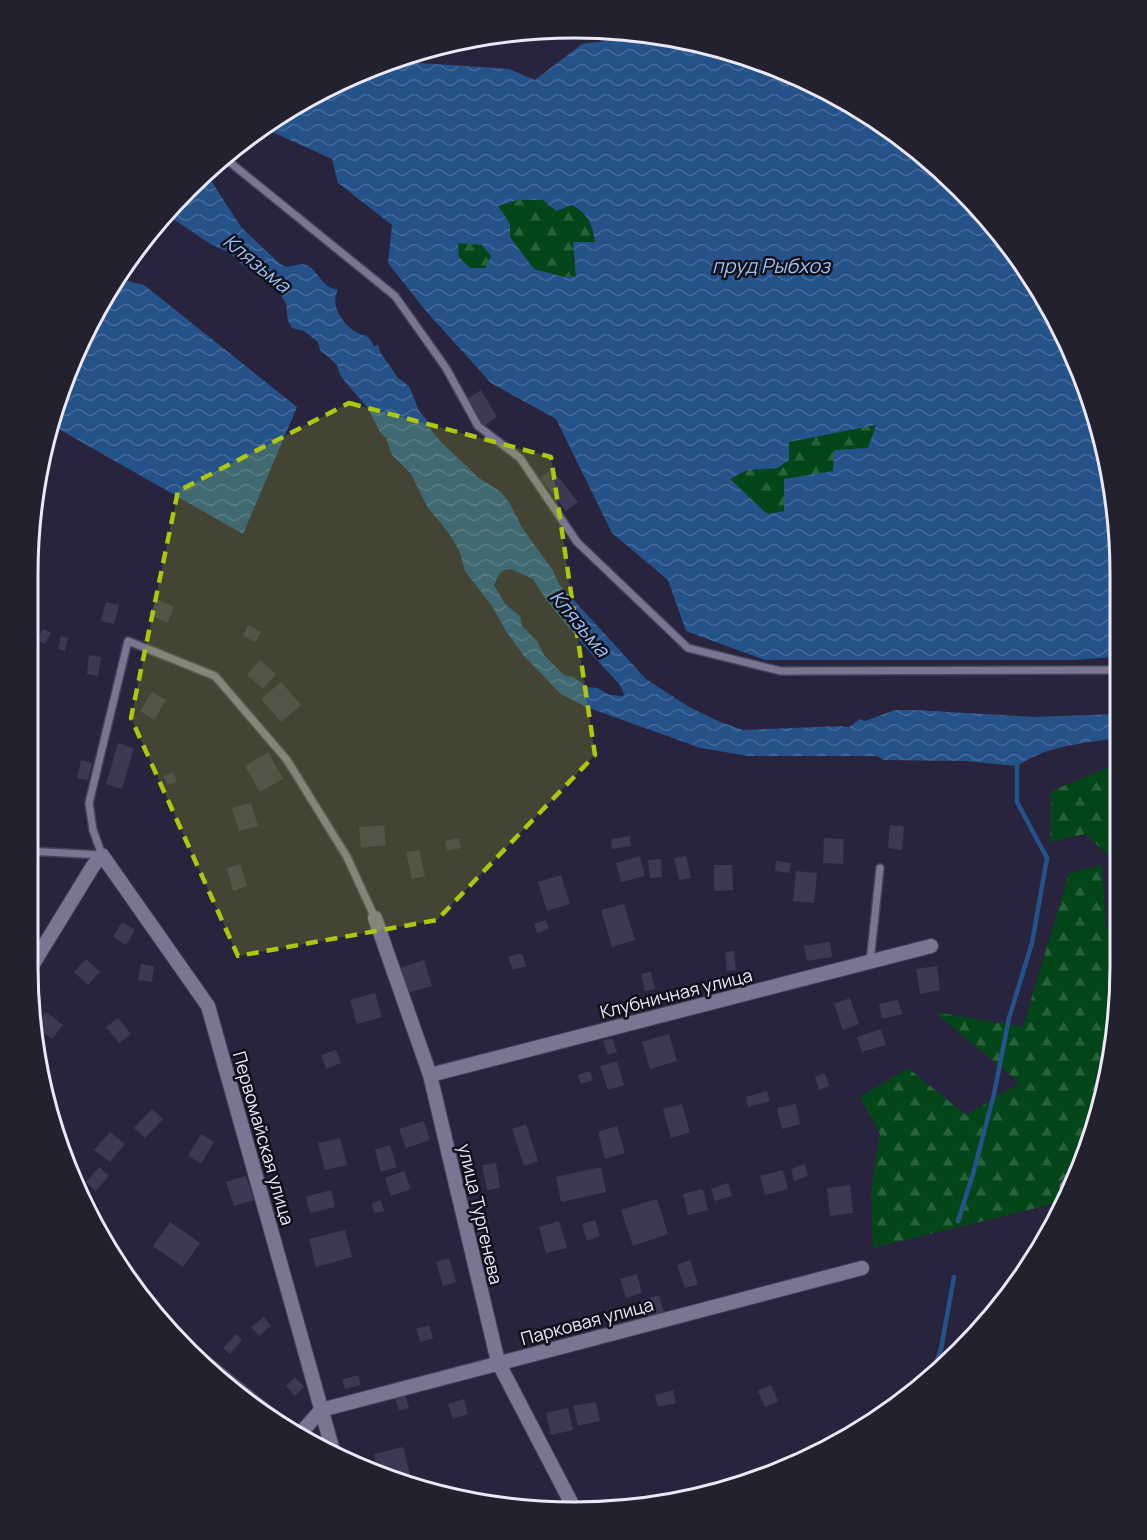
<svg xmlns="http://www.w3.org/2000/svg" width="1147" height="1540" font-family="Manrope,sans-serif">
  <style>
    .forest { fill: url(#forest-firs) }
    .water { fill: url(#water-waves); fill-rule: evenodd }
    .lines { fill: none; stroke-linecap: round; stroke-linejoin: round }
    .stream { stroke: #26528a; stroke-width: 4.5 }
    .building { fill: #3d3954 }
    .lane-casing { stroke: #464257; stroke-width: 10 }
    .street-casing { stroke: #464257; stroke-width: 16 }
    .lane { stroke: #797694; stroke-width: 7 }
    .street { stroke: #797694; stroke-width: 14 }
    .marked { fill: #adc60e; fill-opacity: 0.2; stroke: #adc60e; stroke-width: 4.5; stroke-dasharray: 12 8; stroke-linejoin: round }
    .labels { text-anchor: middle; dominant-baseline: central; stroke-width: 5; stroke-linejoin: round; paint-order: stroke }
    .street-label { font-size: 18px; fill: #eae8f9; stroke: #11101b }
    .water-label { font-size: 20px; font-style: italic; fill: #9bc1f2; stroke: #11101b }
    .rim { fill: none; stroke: #eae8f9; stroke-width: 3 }
  </style>
  <defs>
    <pattern id="forest-firs" width="22" height="20" patternUnits="userSpaceOnUse" patternTransform="scale(1.5)"><rect width="22" height="20" fill="#044619"/><path d="M5 1l3.5 6h-7zM16 11l3.5 6h-7z" fill="#29613b"/></pattern>
    <pattern id="water-waves" width="16" height="10" patternUnits="userSpaceOnUse" patternTransform="scale(1.5)"><rect width="16" height="10" fill="#26528a"/><path d="M0 5q4-4 8 0t8 0" fill="none" stroke="#466b9b"/></pattern>
  </defs>
  <rect width="100%" height="100%" fill="#29243e"/>
  <path class="forest" d="M518,200h25l13,11 16,-6c17,10 20,19 23,37l-22,14 4,20 -13,1 -30,-8 -24,-32v-13l-12,-18z
    M458,242l24,3 10,11 -7,12h-15l-11,-11z
    M877,424l-9,24 -35,23 -49,40 -17,3 -37,-35 17,-9 31,-2 11,-26z
    M1117,764l1,100 -33,-30 -35,8 1,-51z
    M1102,865l4,67 12,-33 1,104 -28,139 -26,59 -192,47 -2,-58 9,-56 -20,-37 48,-29 58,47 54,-32 -86,-71 89,15 46,-154z"/>
  <path class="water" d="M648,32l101,24 98,44 87,63 73,78 72,124 36,137 1,155 -42,3h-309l-79,-29 -18,-51 -56,-47 -56,-114 -65,-36 -66,-73 -37,-47 4,-38 -54,-42 -6,-24 -71,-32 71,-44 58,-22 119,8 26,11 47,-36 53,-7zM518,200h25l13,11 16,-6c16,9 20,18 23,37h-22l3,34 -12,1 -30,-8 -24,-32v-13l-12,-18zM458,243l24,2 9,11 -6,12h-15l-11,-11zM876,425l-8,23 -34,2 -1,21 -49,8v32l-17,3 -37,-35 17,-9 31,-2 11,-8v-18z
    M208,176l33,51 39,37 7,3c4,0 11,-3 15,-3 15,1 19,25 35,25v3c-7,14 7,33 19,40 4,3 10,3 13,6 3,3 4,6 5,9l4,-3 2,8 18,26 11,8 10,25 7,8 6,12 8,10 39,37 22,14 8,10 14,27 29,40 7,15 87,95 43,28 31,15 23,8 98,-4 8,1 11,-8 5,2 30,-11h20l119,7 83,-3v24c-34,5 -71,8 -100,28l-52,-5 -81,-1 -7,-4h-129l-47,-8 -115,-41 -25,-13 -37,-38 -17,-23 -15,-27 -27,-35 -6,-21 -11,-18 -20,-24 -17,-34 -19,-19 -6,-17 -6,-6 -13,-25 -15,-17 -12,-15 -3,-10 -17,-15 -2,-8 -14,-11 -12,-3 -4,-7 -2,-17 -8,-14 -23,-19 -11,-5 -16,-14 -16,-7 -36,-24 -8,-4zM511,569l22,10 14,22 39,47 34,37 4,9 -1,2 -13,-1 -13,-7 -10,-1 -14,-10 -9,-2 -20,-20 -7,-14 -15,-15 -2,-10 -15,-12 -11,-19c5,-10 5,-15 17,-16z
    M115,278l29,7 153,122 -54,127 -193,-110z"/>
  <g class="lines">
    <path class="stream" d="M958,1221l15,-47 21,-80 15,-76 23,-75 15,-85 -30,-56v-39
      M931,1377l10,-28 13,-72"/>
  </g>
  <path class="building" d="M481,390l16,27 -13,9 -17,-27z
    M552,469l26,33 -12,9 -26,-33z
    M157,599l17,8 -7,16 -18,-9z
    M106,602l13,3 -5,19 -13,-3z
    M248,625l13,7 -6,10 -12,-6z
    M43,629l8,4 -6,11 -8,-4z
    M61,636l7,2 -3,13 -7,-2z
    M89,655l12,2 -3,19 -11,-2z
    M260,660l16,14 -13,15 -16,-14z
    M281,682l20,23 -20,17 -20,-23z
    M152,692l14,8 -12,20 -14,-9z
    M118,743l16,5 -12,41 -16,-5z
    M268,752l15,27 -23,13 -15,-26z
    M81,760l11,3 -4,17 -11,-2z
    M173,772l4,10 -9,3 -4,-9z
    M251,803l7,23 -19,5 -7,-23z
    M384,825l2,20 -25,3 -2,-21z
    M890,825l14,1 -2,24 -14,-2z
    M630,836l1,10 -19,3 -1,-10z
    M459,838l2,10 -14,3 -2,-10z
    M824,838l20,1 -1,25 -20,-1z
    M419,850l6,26 -13,3 -6,-27z
    M640,856l5,20 -24,6 -5,-19z
    M686,856l5,22 -12,2 -5,-22z
    M661,859l1,18 -12,1 -2,-18z
    M776,861l15,2 -2,10 -14,-2z
    M240,864l7,22 -14,5 -6,-23z
    M714,865h18l1,25 -19,1z
    M796,871l21,2 -3,30 -21,-2z
    M561,875l9,29 -23,7 -9,-29z
    M624,904l11,36 -23,7 -11,-37z
    M546,920l3,9 -12,4 -3,-9z
    M122,922l13,8 -9,15 -13,-8z
    M830,942l2,15 -25,4 -3,-15z
    M734,951l2,19 -9,1 -2,-19z
    M522,953l4,13 -13,4 -5,-13z
    M86,959l14,13 -12,13 -14,-13z
    M424,960l8,26 -25,7 -7,-25z
    M141,964l13,2 -2,16 -14,-2z
    M937,966l3,24 -20,4 -4,-25z
    M651,972l4,17 -10,2 -4,-17z
    M375,993l7,24 -25,7 -7,-24z
    M850,998l9,26 -16,6 -9,-26z
    M898,1000l4,14 -20,5 -3,-15z
    M46,1012l17,13 -11,14 -17,-13z
    M118,1018l13,16 -12,9 -13,-16z
    M881,1029l5,16 -24,7 -5,-15z
    M669,1034l8,27 -27,8 -8,-27z
    M612,1038l5,14 -9,3 -5,-14z
    M336,1050l5,13 -15,6 -5,-14z
    M617,1061l7,24 -16,5 -8,-24z
    M590,1071l3,9 -12,4 -3,-9z
    M825,1073l4,13 -10,4 -4,-13z
    M767,1091l3,10 -22,6 -2,-10z
    M682,1104l8,28 -19,6 -8,-29z
    M796,1104l4,20 -18,5 -5,-21z
    M152,1109l11,10 -18,19 -11,-10z
    M424,1121l6,19 -24,8 -7,-19z
    M526,1124l12,37 -14,5 -12,-37z
    M617,1126l8,27 -20,6 -7,-27z
    M110,1132l15,12 -15,18 -16,-12z
    M201,1134l13,8 -13,22 -13,-8z
    M340,1138l7,27 -22,5 -7,-27z
    M390,1145l7,22 -16,5 -6,-22z
    M496,1163l4,25 -13,2 -5,-25z
    M805,1164l3,12 -14,5 -3,-12z
    M99,1167l10,9 -13,15 -10,-9z
    M601,1167l5,25 -45,10 -5,-25z
    M783,1170l5,19 -23,6 -5,-19z
    M404,1171l7,18 -20,7 -6,-18z
    M246,1176l8,24 -20,6 -8,-24z
    M728,1183l4,13 -17,5 -4,-12z
    M850,1185l3,28 -23,3 -3,-28z
    M703,1189l5,21 -20,5 -5,-21z
    M331,1190l4,17 -25,6 -4,-16z
    M657,1199l11,35 -35,12 -12,-36z
    M381,1200l3,11 -10,2 -2,-10z
    M487,1216l5,20 -13,4 -6,-21z
    M595,1220l5,16 -13,5 -5,-17z
    M559,1221l8,27 -21,5 -7,-26z
    M170,1222l30,21 -17,24 -30,-21z
    M345,1230l7,27 -36,10 -7,-28z
    M449,1258l7,24 -13,4 -7,-24z
    M690,1260l8,24 -13,4 -8,-23z
    M637,1274l5,19 -16,5 -6,-19z
    M659,1295l5,17 -18,6 -5,-17z
    M264,1317l7,9 -12,10 -8,-9z
    M429,1325l4,13 -12,4 -5,-13z
    M236,1334l6,6 -12,14 -7,-6z
    M358,1375l3,10 -16,4 -3,-9z
    M295,1377l9,10 -9,9 -9,-10z
    M771,1385l7,16 -13,6 -7,-16z
    M673,1390l3,13 -18,4 -3,-12z
    M405,1395l4,13 -10,3 -4,-13z
    M464,1399l4,15 -15,5 -5,-15z
    M596,1402l4,19 -22,5 -5,-20z
    M568,1408l5,22 -22,5 -5,-22z
    M403,1447l7,28 -14,4 -17,-6 -5,-19z"/>
  <g class="lines">
    <defs>
      <path id="lane" d="M225,156l7,8 163,132 51,72 32,58 42,32 57,84 111,106 93,23 335,-1
        M27,851l75,4 -9,-25 -4,-27 39,-162 87,35 72,84 60,97 28,61
        M870,962l10,-94
        M168,1329l114,92"/>
      <path id="street" d="M375,918l55,157 68,287 77,148
        M28,972l65,-106 9,-11 106,151 127,452
        M430,1075l501,-129
        M1068,1192l-1,-5h4
        M321,1410l541,-142
        M300,1434l21,-24"/>
    </defs>
    <use href="#lane" class="lane-casing"/>
    <use href="#street" class="street-casing"/>
    <use href="#lane" class="lane"/>
    <use href="#street" class="street"/>
  </g>
  <path class="marked" d="M349,403l202,54 44,298 -158,165 -199,36 -107,-238 47,-227z"/>
  <g class="labels">
    <g class="street-label">
      <text transform="translate(676 993) rotate(-14)">Клубничная улица</text>
      <text transform="translate(264 1138) rotate(74)">Первомайская улица</text>
      <text transform="translate(481 1214) rotate(77)">улица Тургенева</text>
      <text transform="translate(587 1321) rotate(-15)">Парковая улица</text>
    </g>
    <g class="water-label">
      <text transform="translate(257 263) rotate(39)">Клязьма</text>
      <text x="771" y="265">пруд Рыбхоз</text>
      <text transform="translate(580 623) rotate(50)">Клязьма</text>
    </g>
  </g>
  <path d="M0 0H1147V1540H0ZM574 38H574A536 536 0 0 1 1110 574V966A536 536 0 0 1 574 1502H574A536 536 0 0 1 38 966V574A536 536 0 0 1 574 38Z" fill="#22212d" fill-rule="evenodd"/>
  <path class="rim" d="M574 38H574A536 536 0 0 1 1110 574V966A536 536 0 0 1 574 1502H574A536 536 0 0 1 38 966V574A536 536 0 0 1 574 38Z"/>
</svg>
